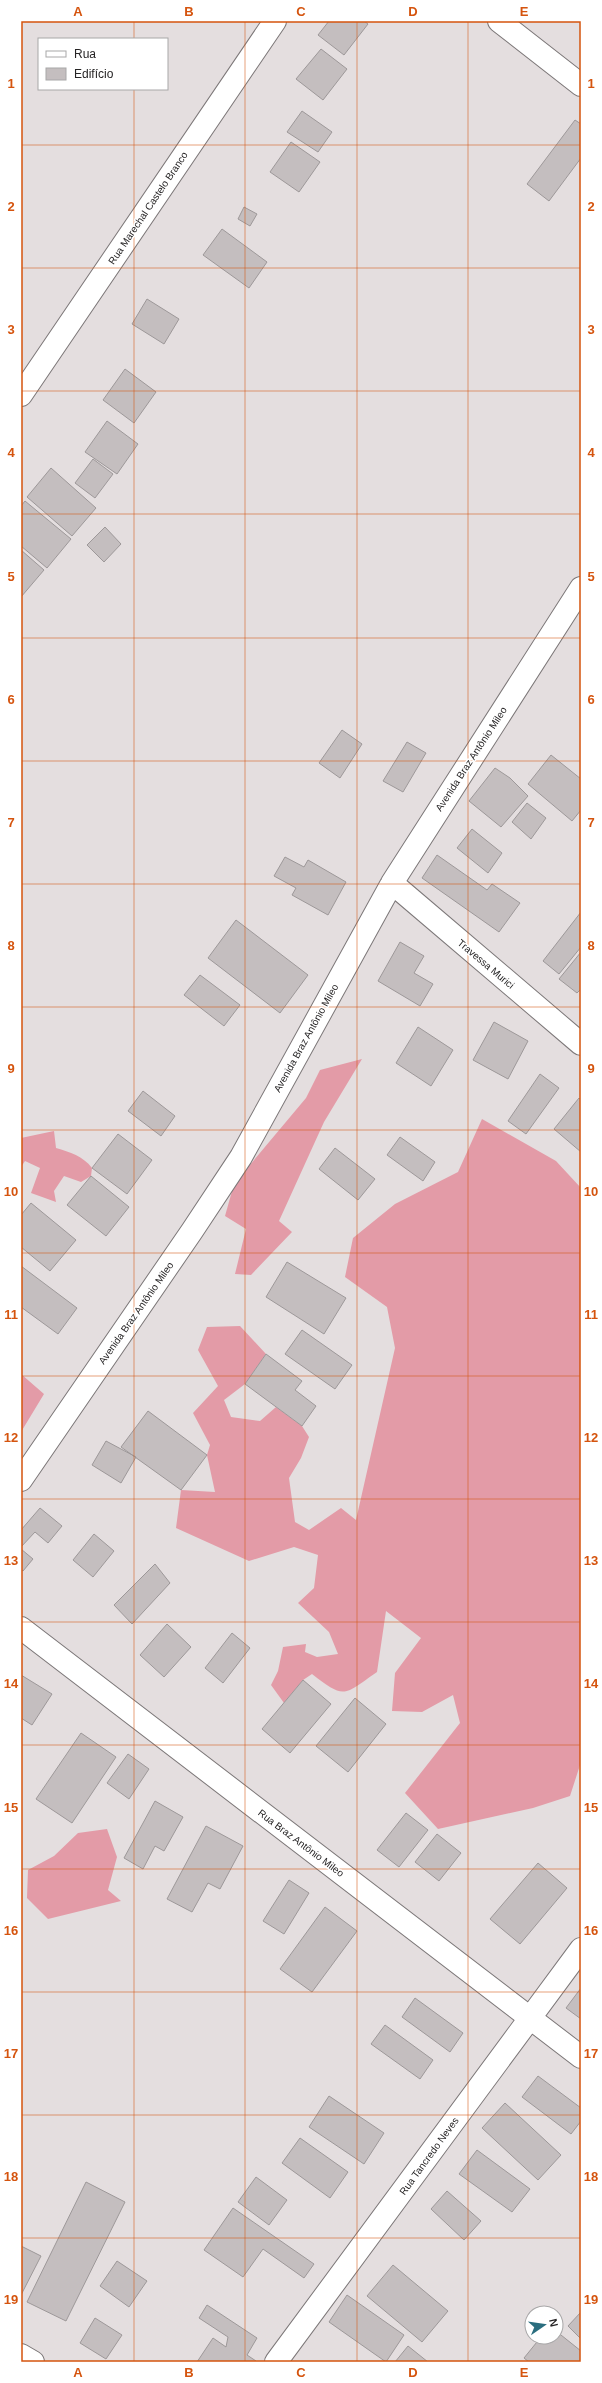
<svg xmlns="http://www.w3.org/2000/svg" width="602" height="2383" font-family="Helvetica,sans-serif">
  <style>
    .forest { fill: #e39ba7 }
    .building { fill: #c4bebf; stroke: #9d9899 }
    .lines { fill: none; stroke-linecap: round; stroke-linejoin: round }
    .minor-casing { stroke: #7c7778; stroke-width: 24 }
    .tertiary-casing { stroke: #7c7778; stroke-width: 24 }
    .minor { stroke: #fff; stroke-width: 22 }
    .tertiary { stroke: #fff; stroke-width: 22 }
    .grid { fill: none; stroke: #d5540e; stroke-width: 1; stroke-opacity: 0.55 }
    .labels { text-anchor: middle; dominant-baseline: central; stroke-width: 3; stroke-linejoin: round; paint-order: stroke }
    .street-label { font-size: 10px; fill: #262425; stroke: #fff }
    .neatline { fill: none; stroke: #d5540e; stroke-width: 1.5 }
    .grid-label { font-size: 13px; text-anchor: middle; font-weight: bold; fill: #d5540e }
  </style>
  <rect width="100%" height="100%" fill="#e4dedf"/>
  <path class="forest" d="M362,1059l-38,63 -45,99 13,11 -41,43 -16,-1 11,-45 -21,-13 9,-32 72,-86 14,-28z
    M482,1119l74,42 25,27v574l-11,34 -37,12 -95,21 -33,-36 55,-70 -7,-28 -31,17 -30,-1 3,-38 26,-35 -35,-27 -9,61c-33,23 -32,28 -65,2l-9,6 -19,23 -13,-18 7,-14 5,-24 23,-3 -1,8 12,5 21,-3 -9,-22 -31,-29 16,-15 4,-33 -24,-8 -45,14 -73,-33 5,-38 34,2 -8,-37 3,-10 -17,-32 25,-27 -20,-36 9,-23 33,-1 26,28 -21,30 -21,16 7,17 29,4 16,-14 26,19 7,11 -8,21 -12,20 6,44 14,8 32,-22 15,12 39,-172 -8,-41 -42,-30 8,-39 42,-34 63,-32z
    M54,1131l2,17c14,4 27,8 36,20l-1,8 -10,6 -17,-6 -10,15 2,11 -25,-9 9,-25 -15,-7 -4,6v-29z
    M21,1374l23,20 -23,38z
    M107,1829l10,28 -9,33 13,11 -73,18 -21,-21 1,-28 26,-14 24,-23z"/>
  <path class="building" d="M329,21h35l4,3 -24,31 -26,-20z
    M321,49l26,20 -24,31 -27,-21z
    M302,111l30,21 -14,20 -31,-20z
    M575,120l6,4v34l-32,43 -22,-17z
    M291,142l29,20 -21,30 -29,-20z
    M244,207l13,7 -7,12 -12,-7z
    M222,229l45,33 -18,26 -46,-33z
    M147,299l32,20 -15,25 -32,-20z
    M125,369l31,23 -22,31 -31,-23z
    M107,421l31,23 -21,30 -32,-22z
    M93,459l20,15 -18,24 -20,-15z
    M51,468l45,40 -24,28 -45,-39z
    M25,501l46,38 -24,29 -26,-22v-40z
    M105,527l16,17 -17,18 -17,-17z
    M21,550l23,20 -23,27z
    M342,730l20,14 -22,34 -21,-15z
    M407,742l19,11 -23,39 -20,-11z
    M551,755l30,24v31l-9,11 -44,-37z
    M495,768l15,10 18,18 -27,31 -32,-26z
    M527,803l19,15 -15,21 -19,-17z
    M472,829l30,24 -14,20 -31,-25z
    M437,855l50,35 5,-6 28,19 -21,29 -77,-54z
    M285,857l19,10 4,-7 38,22 -18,33 -36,-20 4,-7 -22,-12z
    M581,912v35l-22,27 -16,-13z
    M236,920l72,55 -28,38 -72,-55z
    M400,942l24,14 -10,17 19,11 -13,22 -42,-25z
    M581,952v37l-4,4 -18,-14z
    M200,975l40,30 -16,21 -40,-31z
    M494,1022l34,19 -20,38 -35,-19z
    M418,1027l35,23 -22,36 -35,-23z
    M540,1074l19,14 -33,46 -18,-13z
    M143,1091l32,25 -14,20 -33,-25z
    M579,1098l2,2v52l-27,-23z
    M118,1134l34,26 -25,34 -35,-26z
    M400,1137l35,25 -12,19 -36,-26z
    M335,1148l40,31 -17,21 -39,-31z
    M91,1176l38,31 -23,29 -39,-31z
    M31,1203l45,37 -26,31 -29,-24v-32z
    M287,1262l59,36 -22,36 -58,-37z
    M21,1266l56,42 -19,26 -37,-27z
    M302,1330l50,35 -17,24 -50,-35z
    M266,1354l36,27 -7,9 21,16 -14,20 -57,-42z
    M148,1411l59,44 -26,35 -60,-43z
    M106,1441l30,16 -15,26 -29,-18z
    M40,1508l22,18 -14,17 -13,-11 -14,15v-17z
    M94,1534l20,17 -21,26 -20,-17z
    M21,1549l12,10 -10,12 -2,-1z
    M155,1564l15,19 -38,41 -18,-19z
    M167,1624l24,23 -27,30 -24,-22z
    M232,1633l18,15 -27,35 -18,-15z
    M21,1675l31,19 -20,31 -11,-7z
    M303,1680l28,24 -41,49 -28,-24z
    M355,1698l31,26 -38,48 -32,-26z
    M81,1733l35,24 -44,66 -36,-24z
    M128,1754l21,15 -20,30 -22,-16z
    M155,1801l28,16 -19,34 -9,-5 -12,23 -19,-11z
    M406,1813l22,17 -29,37 -22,-17z
    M206,1826l37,20 -23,43 -12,-6 -16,29 -25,-13z
    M437,1834l24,19 -22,28 -24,-19z
    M538,1863l29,25 -47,56 -30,-25z
    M289,1880l20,13 -25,41 -21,-13z
    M325,1907l32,24 -45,61 -32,-23z
    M581,1988v31l-15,-11z
    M415,1998l48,35 -13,19 -48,-35z
    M385,2025l48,35 -13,19 -49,-35z
    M538,2076l43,32v13l-10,13 -49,-37z
    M329,2096l55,37 -20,31 -55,-37z
    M505,2103l56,52 -23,25 -56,-52z
    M300,2138l48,34 -18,26 -48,-35z
    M477,2150l53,39 -18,23 -53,-38z
    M256,2177l31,23 -18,25 -31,-23z
    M86,2182l39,20 -59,119 -39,-19z
    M447,2191l34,30 -17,19 -33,-31z
    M233,2208l81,56 -10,14 -41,-29 -20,28 -39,-27z
    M21,2246l20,10 -20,39z
    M117,2261l30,20 -18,26 -29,-21z
    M393,2265l55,46 -26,31 -55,-46z
    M347,2295l57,40 -18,27 -57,-40z
    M207,2305l50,33 -10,17 9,6 -1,1h-58l16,-24 13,9 2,-10 -29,-19z
    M581,2312v27l-13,-13z
    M95,2318l27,17 -16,24 -26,-16z
    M556,2331l25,20v11h-52l-5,-4 17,-21h15z
    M408,2346l20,16h-33z"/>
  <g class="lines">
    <defs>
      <path id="minor" d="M499,21l82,64
        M21,395l254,-374
        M392,883l189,161
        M21,1480l171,-249 49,-74 151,-274 189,-295
        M21,1628l560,429
        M276,2362l305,-413"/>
      <path id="tertiary" d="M21,2355l12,7"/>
    </defs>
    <use href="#minor" class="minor-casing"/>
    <use href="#tertiary" class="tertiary-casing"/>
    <use href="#minor" class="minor"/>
    <use href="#tertiary" class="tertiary"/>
  </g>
  <path class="grid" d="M134,21v18M245,21v2341M357,21v2341M468,21v2341M134,89v2273M21,145h560M21,268h560M21,391h560M21,514h560M21,638h560M21,761h560M21,884h560M21,1007h560M21,1130h560M21,1253h560M21,1376h560M21,1499h560M21,1622h560M21,1745h560M21,1869h560M21,1992h560M21,2115h560M21,2238h560"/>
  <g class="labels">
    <g class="street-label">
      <text transform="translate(148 208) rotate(-56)">Rua Marechal Castelo Branco</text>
      <text transform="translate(471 759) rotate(-57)">Avenida Braz Antônio Mileo</text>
      <text transform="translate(486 964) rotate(40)">Travessa Murici</text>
      <text transform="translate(306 1038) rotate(-61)">Avenida Braz Antônio Mileo</text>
      <text transform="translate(136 1313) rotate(-55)">Avenida Braz Antônio Mileo</text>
      <text transform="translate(301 1843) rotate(37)">Rua Braz Antônio Mileo</text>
      <text transform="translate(429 2156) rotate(-54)">Rua Tancredo Neves</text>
    </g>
  </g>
  <rect width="602" height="2383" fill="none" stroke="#ffffff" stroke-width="44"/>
  <rect x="38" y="38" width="130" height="52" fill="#ffffff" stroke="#a8a7a8"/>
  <rect x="46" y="51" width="20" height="6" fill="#ffffff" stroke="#a8a7a8"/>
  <text x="74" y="58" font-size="12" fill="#262425">Rua</text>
  <rect x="46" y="68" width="20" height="12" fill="#c4bebf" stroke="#a8a7a8"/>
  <text x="74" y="78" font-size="12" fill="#262425">Edifício</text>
  <g transform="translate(544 2325) rotate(77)"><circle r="19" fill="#ffffff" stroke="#a8a7a8"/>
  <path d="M0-3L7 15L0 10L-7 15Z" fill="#2b6e7f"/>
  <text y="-6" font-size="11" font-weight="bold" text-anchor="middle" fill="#262425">N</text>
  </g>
  <rect x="22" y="22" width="558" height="2339" class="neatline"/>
  <g class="grid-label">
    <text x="78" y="16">A</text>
    <text x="189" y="16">B</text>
    <text x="301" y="16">C</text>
    <text x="413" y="16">D</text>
    <text x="524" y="16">E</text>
    <text x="11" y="88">1</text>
    <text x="591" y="88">1</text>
    <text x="11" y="211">2</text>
    <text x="591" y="211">2</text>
    <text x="11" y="334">3</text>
    <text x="591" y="334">3</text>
    <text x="11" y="457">4</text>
    <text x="591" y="457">4</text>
    <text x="11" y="581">5</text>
    <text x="591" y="581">5</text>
    <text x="11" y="704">6</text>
    <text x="591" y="704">6</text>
    <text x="11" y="827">7</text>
    <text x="591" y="827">7</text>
    <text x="11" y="950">8</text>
    <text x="591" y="950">8</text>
    <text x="11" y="1073">9</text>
    <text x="591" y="1073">9</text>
    <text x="11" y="1196">10</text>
    <text x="591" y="1196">10</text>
    <text x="11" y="1319">11</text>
    <text x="591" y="1319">11</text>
    <text x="11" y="1442">12</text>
    <text x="591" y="1442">12</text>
    <text x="11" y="1565">13</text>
    <text x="591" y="1565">13</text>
    <text x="11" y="1688">14</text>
    <text x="591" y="1688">14</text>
    <text x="11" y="1812">15</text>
    <text x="591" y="1812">15</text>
    <text x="11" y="1935">16</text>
    <text x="591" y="1935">16</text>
    <text x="11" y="2058">17</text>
    <text x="591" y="2058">17</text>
    <text x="11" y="2181">18</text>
    <text x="591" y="2181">18</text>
    <text x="11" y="2304">19</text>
    <text x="591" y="2304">19</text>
    <text x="78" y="2377">A</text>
    <text x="189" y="2377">B</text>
    <text x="301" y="2377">C</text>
    <text x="413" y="2377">D</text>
    <text x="524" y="2377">E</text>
  </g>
</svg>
